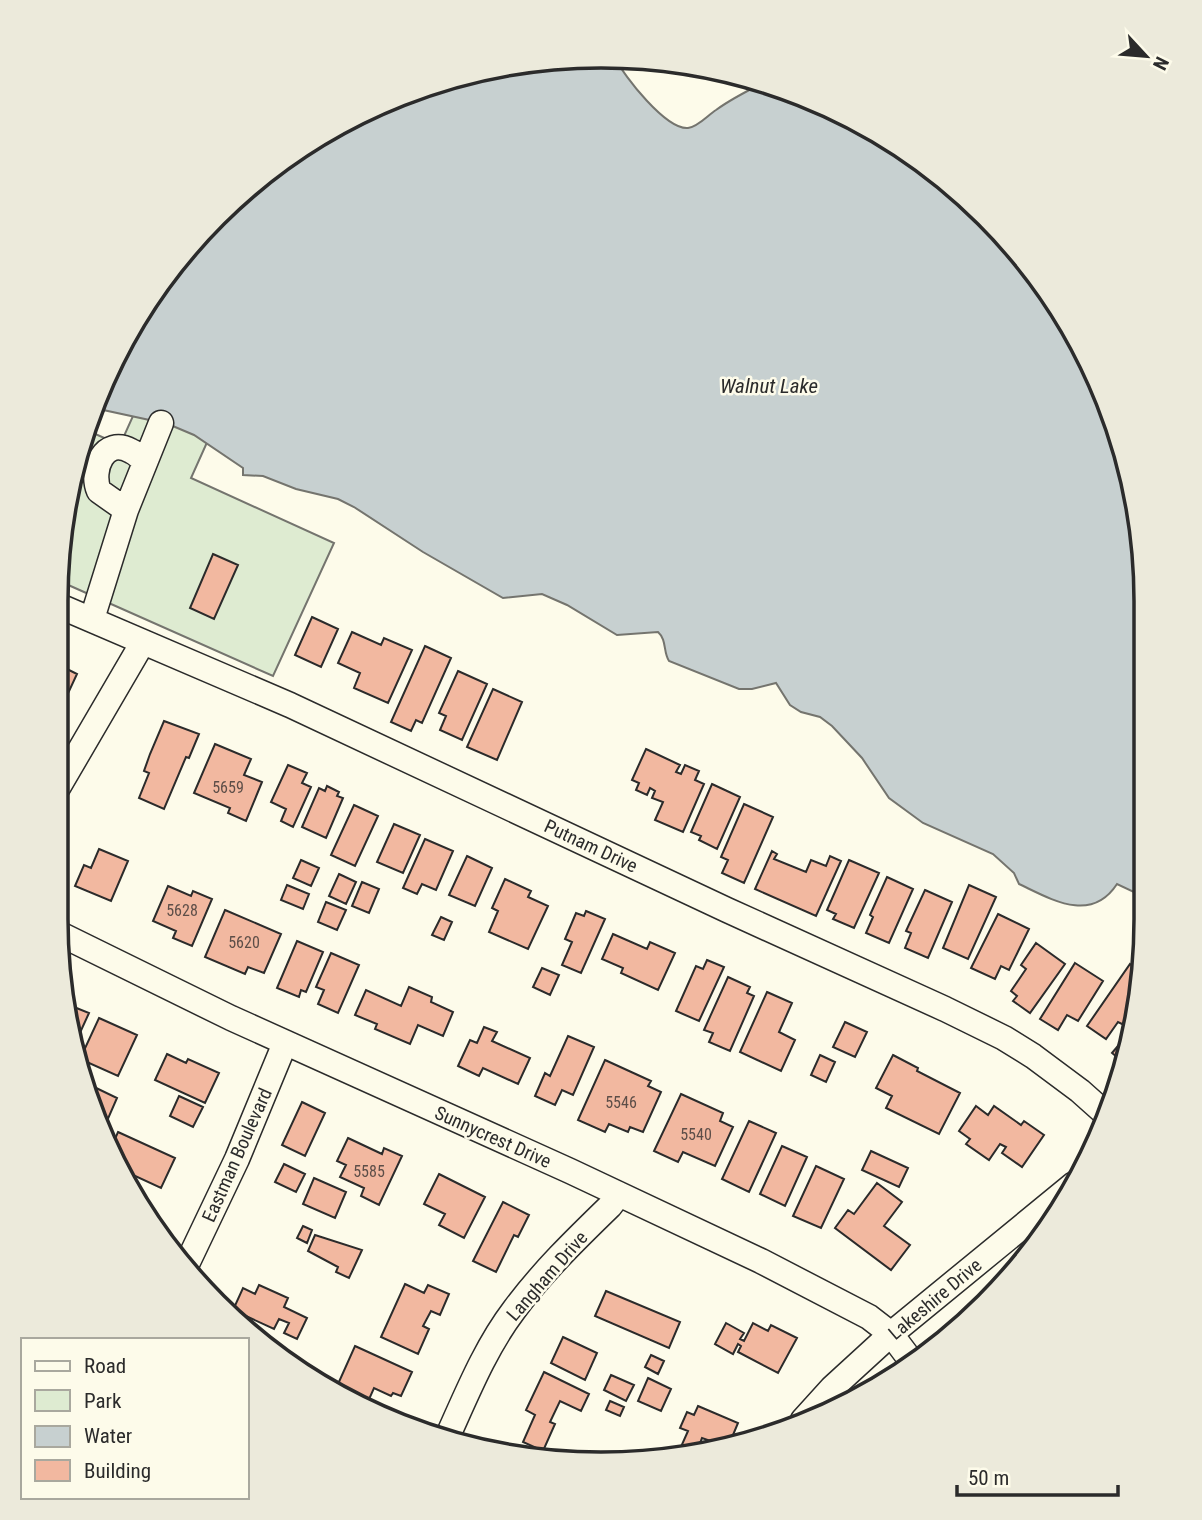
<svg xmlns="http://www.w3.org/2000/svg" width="1202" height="1520" font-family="'Roboto Condensed',sans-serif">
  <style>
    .green { fill: #deebd1; stroke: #74746e; stroke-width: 2 }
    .water { fill: #c7d0d0; stroke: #74746e; stroke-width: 2 }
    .building { fill: #f2b8a0; stroke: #2b2b2b; stroke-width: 2 }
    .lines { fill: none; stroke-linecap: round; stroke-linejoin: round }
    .minor-casing { stroke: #2b2b2b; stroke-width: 27 }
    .minor { stroke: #fdfbea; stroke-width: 24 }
    .labels { text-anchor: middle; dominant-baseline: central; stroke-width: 5; stroke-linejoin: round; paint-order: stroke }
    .number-label { font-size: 16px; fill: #5d4e48 }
    .street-label { font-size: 19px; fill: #2b2b2b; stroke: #fdfbea }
    .water-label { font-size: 21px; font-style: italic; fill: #2b2b2b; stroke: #fdfbea }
    .rim { fill: none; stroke: #2b2b2b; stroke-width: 3.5 }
  </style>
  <rect width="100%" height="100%" fill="#fdfbea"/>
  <path class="green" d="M160,356l71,33 -40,89 143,65 -61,133 -216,-96v-14l27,-137 36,16z"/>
  <path class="water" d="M615,58c9,18 51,72 73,70 10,-1 20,-13 28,-18 15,-11 31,-19 47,-27l79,29 90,56 78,73 63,87 44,98 28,139 -7,329 -21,-10c-26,40 -66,15 -98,0l-5,-11 -21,-19 -70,-31 -34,-25 -27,-40 -30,-32 -12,-9 -19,-5 -11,-7 -14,-22 -24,6h-13l-70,-28c-6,-9 -2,-21 -11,-29l-41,3 -50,-30 -25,-11 -39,4 -80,-46 -69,-45 -16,-8 -42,-10 -33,-13 -20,-1v-7l-49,-33 -26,-11 -74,-16 75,-139 73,-78 86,-62 97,-44 104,-24z"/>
  <path class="building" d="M213,554l25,11 -24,54 -24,-11z
    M312,617l26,12 -17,38 -26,-12z
    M352,632l29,13 3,-7 28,12 -24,53 -34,-15 6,-15 -22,-10z
    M425,646l26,12 -29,65 -6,-3 -5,11 -20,-9z
    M57,664l20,10 -20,43z
    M458,671l29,13 -25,56 -22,-10 6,-14 -7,-3z
    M493,689l29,13 -25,58 -30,-13z
    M164,721l35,13 -10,24 -3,-1 -22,52 -25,-11 10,-25 -5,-2 6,-17z
    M215,744l36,15 -7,16 18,7 -16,39 -18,-8 2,-5 -36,-15z
    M646,749l34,16 -4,7 5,2 4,-9 14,6 -4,9 9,4 -21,48 -28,-12 8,-18 -11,-4 3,-7 -5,-3 -3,7 -11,-5 3,-7 -7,-3z
    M288,765l19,8 -5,10 9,4 -18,40 -12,-6 5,-12 -15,-7z
    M712,784l28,13 -23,52 -18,-9 2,-4 -10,-4z
    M327,786l12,6 -2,4 6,2 -17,40 -24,-11 17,-39 6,3z
    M744,804l29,13 -29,66 -22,-10 6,-13 -7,-3z
    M354,805l24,11 -23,50 -24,-11z
    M394,824l26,11 -17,38 -26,-11z
    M425,839l28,12 -17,39 -14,-6 -5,10 -14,-6z
    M99,849l29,12 -17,40 -36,-15 9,-21 7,3z
    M772,851l5,3 -3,5 32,13 5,-12 15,6 4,-10 11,5 -25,55 -61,-27z
    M467,856l25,12 -17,38 -26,-11z
    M301,860l18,8 -8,18 -18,-8z
    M849,860l30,13 -25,55 -21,-9 3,-5 -9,-4z
    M339,874l17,8 -10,22 -17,-8z
    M887,877l26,12 -24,54 -23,-10 7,-16 -3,-2z
    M505,879l26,12 -3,6 20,9 -20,43 -39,-17 9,-21 -6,-3z
    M362,882l17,7 -10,24 -17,-7z
    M287,885l22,9 -6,15 -22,-9z
    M969,885l27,12 -28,62 -25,-11z
    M168,886l23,10 2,-5 19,8 -20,47 -19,-8 3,-7 -23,-10z
    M925,890l27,12 -24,56 -23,-10 6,-15 -5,-2z
    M326,902l20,8 -9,20 -19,-8z
    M225,910l56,24 -17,39 -16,-6 -3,7 -40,-17z
    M586,911l19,8 -24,54 -19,-8 10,-23 -7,-3 11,-26 8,3z
    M998,914l31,15 -20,41 -8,-4 -6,13 -24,-11z
    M441,917l11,5 -8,18 -12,-5z
    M613,934l34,15 3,-7 25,11 -17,37 -37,-17 2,-5 -21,-9z
    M297,941l26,11 -17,40 -5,-2 -2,7 -22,-9z
    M1036,943l29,21 -35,49 -17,-12 4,-5 -6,-5 15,-22 -5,-4z
    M331,953l28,12 -21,48 -20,-9 6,-14 -8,-3z
    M707,960l17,7 -25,54 -23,-10 20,-45 7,3z
    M1075,963l28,18 -25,40 -11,-6 -9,15 -18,-11z
    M1130,964l7,5 -1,46 -4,-2 -8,12 -6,-3 -12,17 -19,-13z
    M542,968l17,7 -9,20 -17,-8z
    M728,977l22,10 -3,6 7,3 -24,55 -21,-9 4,-9 -9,-3z
    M409,987l23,10 -1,5 22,10 -10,24 -25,-11 -8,19 -35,-15 2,-5 -22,-9 11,-25 35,16z
    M767,992l25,11 -13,29 16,8 -14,31 -41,-19z
    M69,1005l20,8 -16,35 -5,-41z
    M99,1018l38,17 -19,41 -38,-17z
    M845,1022l22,10 -12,25 -22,-10z
    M1135,1026l-11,37 -12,-10z
    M484,1027l13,5 -5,9 38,17 -12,26 -35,-16 -4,8 -21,-10 12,-26 7,3z
    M568,1036l26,11 -21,48 -11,-5 -7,15 -20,-9 10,-23 5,3z
    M167,1054l19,9 2,-4 31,14 -14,30 -50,-23z
    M820,1055l15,7 -9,20 -15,-7z
    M893,1055l25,13 -1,3 43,22 -21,41 -53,-26 6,-12 -16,-8z
    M605,1060l46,21 -3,5 13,6 -18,40 -13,-5 -2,5 -19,-8 -4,8 -27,-12z
    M92,1086l25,12 -10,23 -9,-4 -10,-24z
    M681,1094l42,19 -3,8 13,6 -18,39 -32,-14 -5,10 -24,-11z
    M179,1096l24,11 -10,20 -23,-11z
    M302,1102l23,11 -20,43 -23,-11z
    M976,1106l12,9 6,-9 27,19 3,-4 20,14 -22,32 -20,-14 4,-6 -6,-3 -11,16 -23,-16 4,-5 -11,-8z
    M749,1121l27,12 -27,59 -27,-13z
    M118,1132l57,26 -14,30 -41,-19 -9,-21z
    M348,1138l34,16 2,-6 18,8 -23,49 -18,-9 3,-8 -24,-11 6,-12 -9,-4z
    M782,1146l25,11 -22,49 -25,-12z
    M871,1151l37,17 -9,19 -37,-17z
    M284,1164l21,10 -9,18 -21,-10z
    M816,1166l28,13 -23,49 -28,-12z
    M439,1174l46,23 -21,41 -25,-13 6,-11 -21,-10z
    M314,1178l32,14 -11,26 -32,-14z
    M877,1183l25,19 -18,24 26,19 -19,25 -56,-42 13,-18 6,4z
    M129,1191l18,8 -5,10 -13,-17z
    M503,1202l26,13 -11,22 -4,-2 -18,37 -23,-11z
    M303,1226l9,4 -5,13 -10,-5z
    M315,1235l47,15 -13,28 -13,-6 2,-5 -30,-16z
    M405,1284l19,9 4,-8 21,9 -9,21 -9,-4 -8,15 6,3 -11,25 -37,-17z
    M259,1285l29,13 -4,9 23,11 -10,21 -13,-6 5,-10 -10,-4 -5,10 -41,-19 10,-22 12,6z
    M606,1291l74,31 -11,26 -74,-32z
    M988,1299l1,2 -3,4 -17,13 -2,-4z
    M726,1323l18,10 -4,6 4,2 9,-18 15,8 3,-6 26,13 -19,35 -40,-21 3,-6 -3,-2 -5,10 -18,-10z
    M563,1337l34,16 -12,27 -34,-17z
    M355,1346l57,26 -11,24 -8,-3 -2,3 -17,-8 -8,18 -32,-13z
    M651,1355l13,6 -6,13 -13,-7z
    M544,1372l45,22 -8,17 -21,-10 -10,21 5,2 -12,27 -20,-9 12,-27 -9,-5z
    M611,1375l23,10 -8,16 -22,-11z
    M648,1378l23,11 -10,22 -23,-10z
    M610,1401l14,6 -4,9 -14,-6z
    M698,1406l40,17 -10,24 -26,-9 -5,13 -9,2 -8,-4 8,-18 -8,-3 7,-16 7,3z"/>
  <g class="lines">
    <defs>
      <path id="minor" d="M126,510l-27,-19c-9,-21 5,-55 32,-40 5,2 10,7 14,11
        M57,605l233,100 437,205 218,99 59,29 29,18 47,35 28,25
        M92,619l34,-109 35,-87
        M56,791l87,-149
        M58,933l173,85 339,153 191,90 108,56 22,17 21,28
        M186,1266l51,-107 48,-116
        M803,1420l29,-32 59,-54 183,-150
        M446,1440c20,-44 39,-92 68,-130 28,-38 62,-71 96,-104l9,-12"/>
    </defs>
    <use href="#minor" class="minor-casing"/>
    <use href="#minor" class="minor"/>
  </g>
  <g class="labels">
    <g class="number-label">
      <text x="228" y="787">5659</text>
      <text x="182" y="910">5628</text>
      <text x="244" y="942">5620</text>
      <text x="621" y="1102">5546</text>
      <text x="696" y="1134">5540</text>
      <text x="369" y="1171">5585</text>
    </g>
    <g class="street-label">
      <text transform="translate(591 846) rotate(25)">Putnam Drive</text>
      <text transform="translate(493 1137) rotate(24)">Sunnycrest Drive</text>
      <text transform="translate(237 1155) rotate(-66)">Eastman Boulevard</text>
      <text transform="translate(547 1276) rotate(-49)">Langham Drive</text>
      <text transform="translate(935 1299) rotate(-40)">Lakeshire Drive</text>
    </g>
    <g class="water-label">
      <text x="769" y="386">Walnut Lake</text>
    </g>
  </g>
  <path d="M0 0H1202V1520H0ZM601 68H601A533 533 0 0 1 1134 601V919A533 533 0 0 1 601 1452H601A533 533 0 0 1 68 919V601A533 533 0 0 1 601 68Z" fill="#eceadb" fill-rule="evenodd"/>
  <path class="rim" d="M601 68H601A533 533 0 0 1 1134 601V919A533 533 0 0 1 601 1452H601A533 533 0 0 1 68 919V601A533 533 0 0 1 601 68Z"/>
  <rect x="21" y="1338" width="228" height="161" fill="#fdfbea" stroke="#a9a89e" stroke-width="2"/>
  <rect x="35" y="1361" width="35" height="10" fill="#fdfbea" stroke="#a9a89e" stroke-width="2"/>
  <text x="84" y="1373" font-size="21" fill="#2b2b2b">Road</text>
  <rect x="35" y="1390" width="35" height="21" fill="#deebd1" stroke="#a9a89e" stroke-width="2"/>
  <text x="84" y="1408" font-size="21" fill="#2b2b2b">Park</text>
  <rect x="35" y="1426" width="35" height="21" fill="#c7d0d0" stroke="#a9a89e" stroke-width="2"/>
  <text x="84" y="1443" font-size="21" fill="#2b2b2b">Water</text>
  <rect x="35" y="1460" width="35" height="21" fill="#f2b8a0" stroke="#a9a89e" stroke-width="2"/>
  <text x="84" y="1478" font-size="21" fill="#2b2b2b">Building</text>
  <g transform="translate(1146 56) rotate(116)" stroke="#fdfbea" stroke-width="5" paint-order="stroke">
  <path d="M0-5L12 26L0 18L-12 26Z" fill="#2b2b2b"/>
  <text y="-10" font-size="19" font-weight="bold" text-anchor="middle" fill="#2b2b2b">N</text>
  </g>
  <path d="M957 1485v10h161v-10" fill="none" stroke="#2b2b2b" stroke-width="3.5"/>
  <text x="968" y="1485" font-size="21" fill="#2b2b2b" stroke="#fdfbea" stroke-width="5" paint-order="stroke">50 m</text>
</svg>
